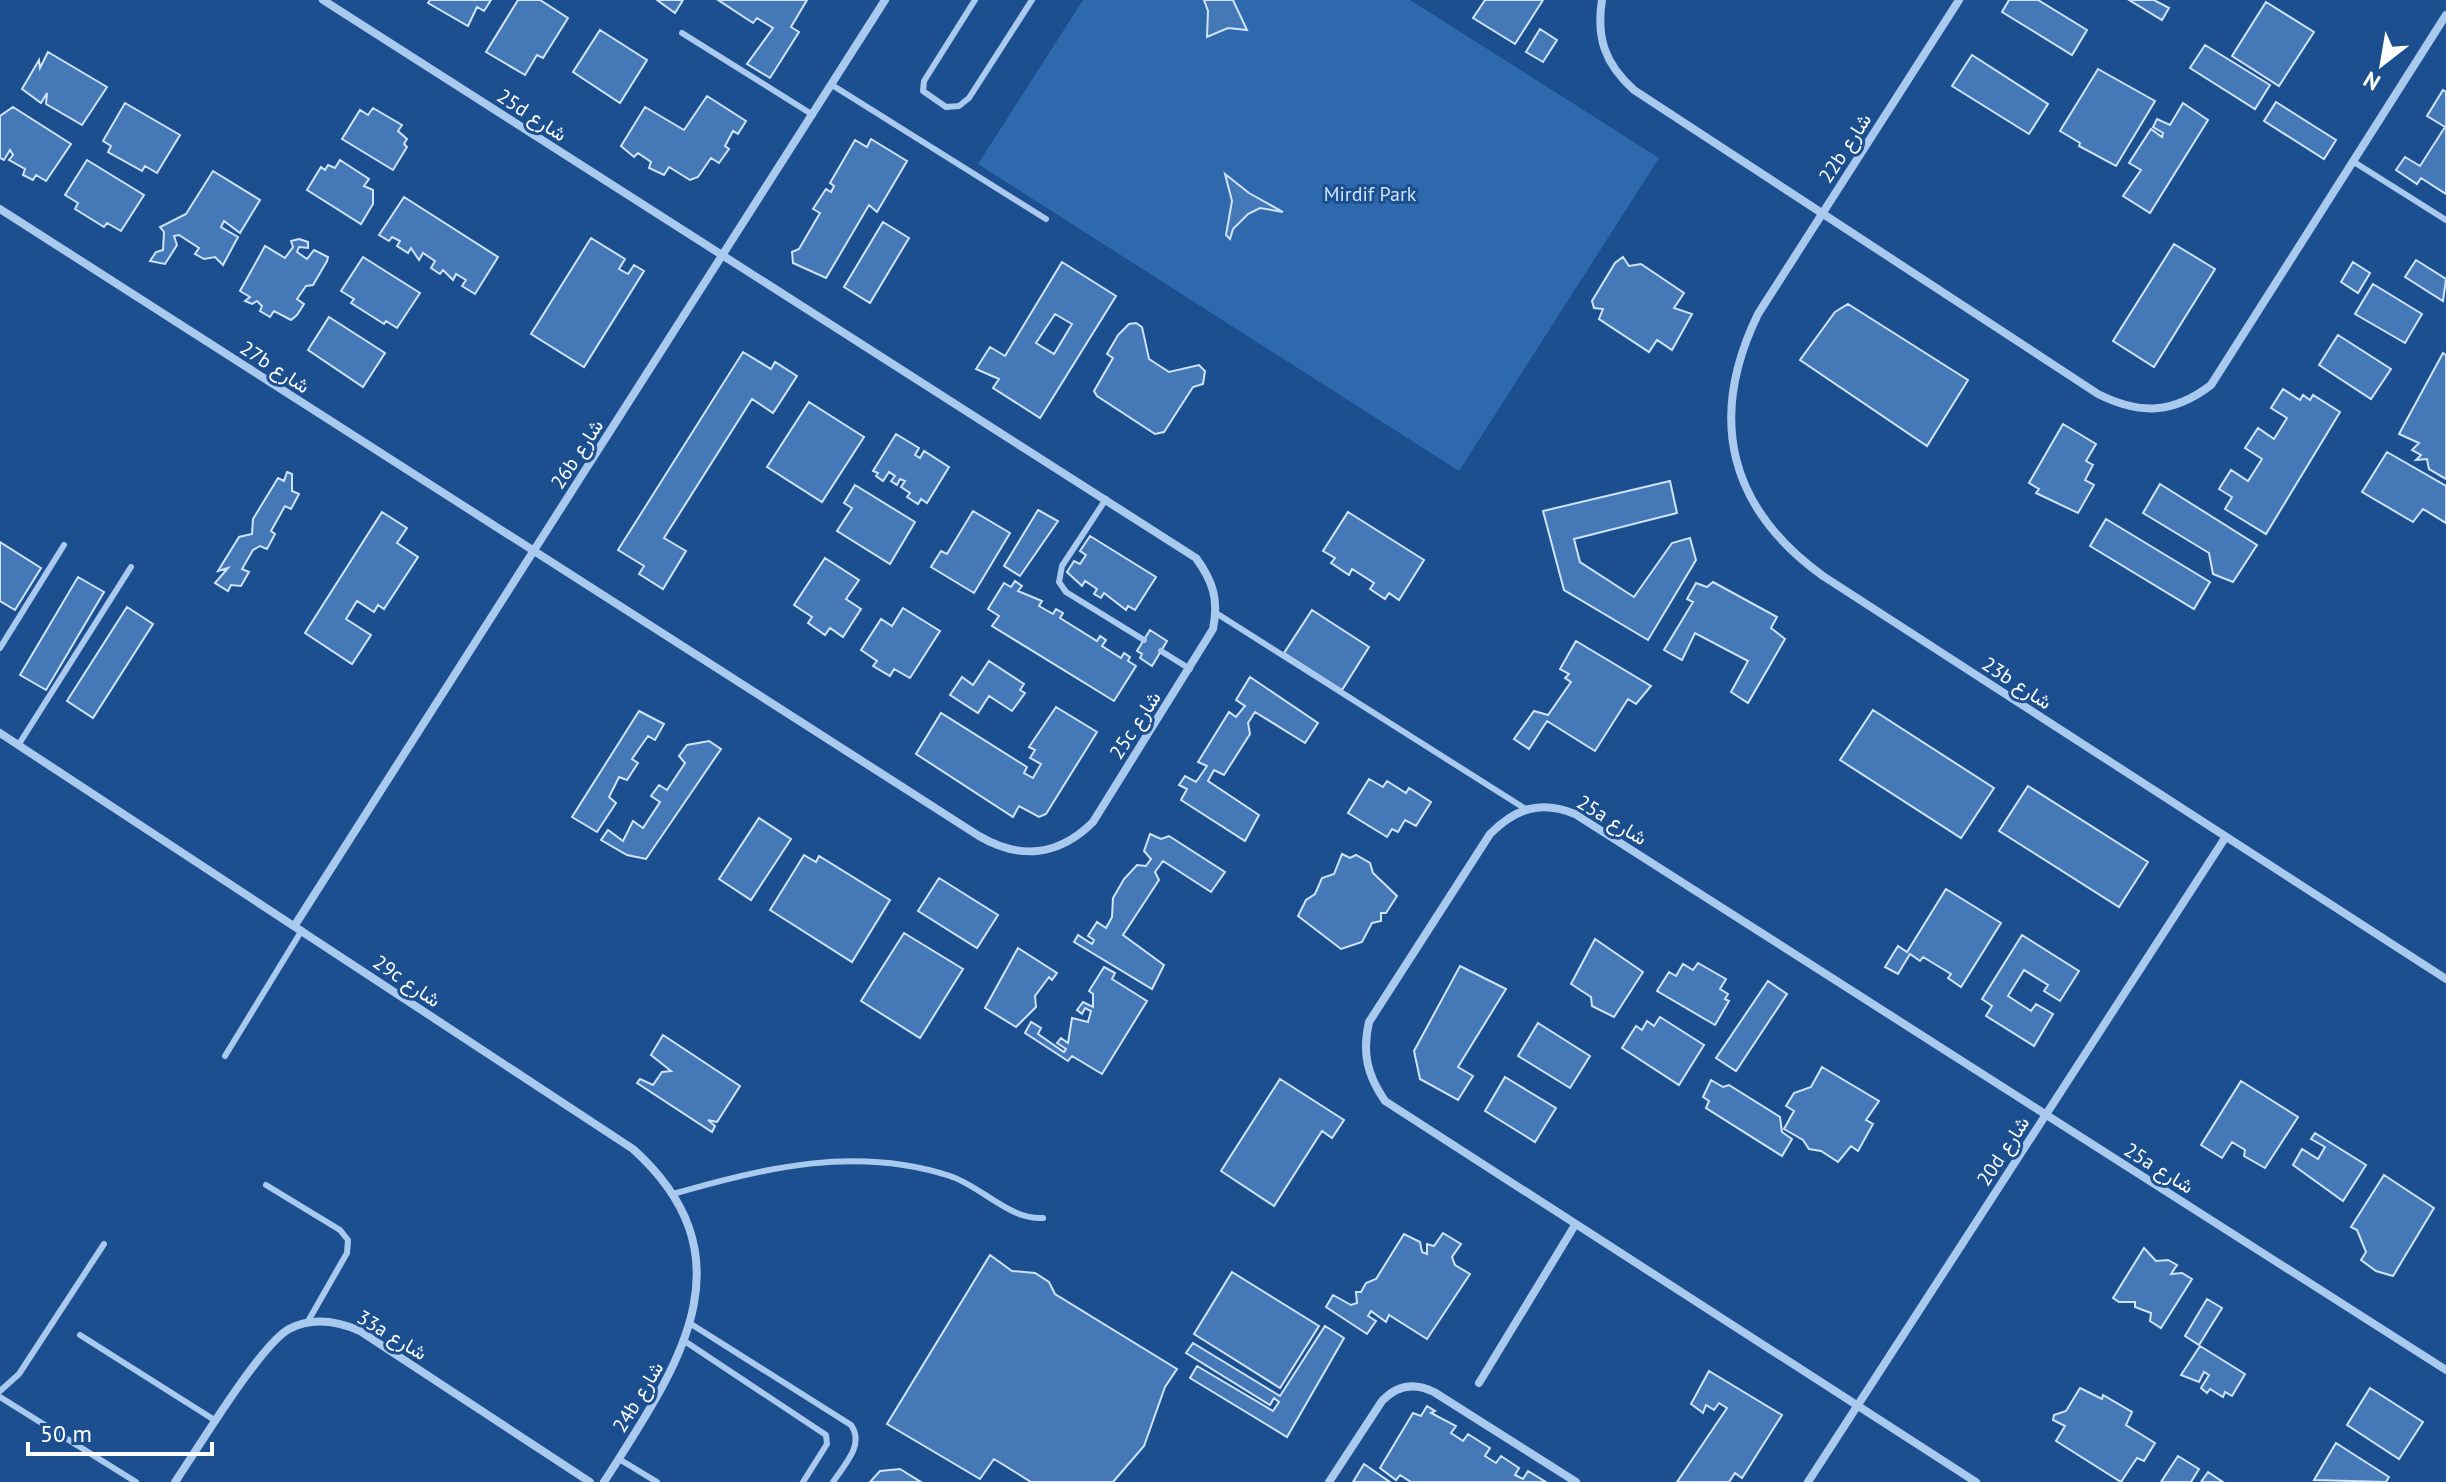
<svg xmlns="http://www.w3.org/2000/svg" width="2446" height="1482" font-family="'PT Sans',Vazirmatn,sans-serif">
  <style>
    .green { fill: #2e69ad }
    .building { fill: #4478b7; stroke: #cfe3fa; stroke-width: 2; fill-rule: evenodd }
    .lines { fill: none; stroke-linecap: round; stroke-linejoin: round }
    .lane { stroke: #a9c9ee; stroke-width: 6 }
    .street { stroke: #a9c9ee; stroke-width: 8 }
    .labels { text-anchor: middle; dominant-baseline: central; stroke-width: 6; stroke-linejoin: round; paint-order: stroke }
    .street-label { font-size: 20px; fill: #fff; stroke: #1b4f8f }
    .park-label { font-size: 20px; fill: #cfe3fa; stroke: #1b4f8f }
  </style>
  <rect width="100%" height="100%" fill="#1b4f8f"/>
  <path class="green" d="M1083,0h327l249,158 -200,313 -481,-307z"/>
  <path class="building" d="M430,0h61l-7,11 -7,-4 -9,19 -40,-23z
    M518,0h22l28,18 -25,40 -6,-3 -12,20 -39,-23z
    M657,0h26l-8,13z
    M718,0h89l-16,27 8,5 -29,46 -23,-14 26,-36 -16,-10 -4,5z
    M1233,0l14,30 -19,-2 -21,9 1,-26 -4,-11z
    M1485,0h58l-28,44 -42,-26z
    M2009,0h29l49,30 -15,25 -70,-43z
    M2129,0h25l15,8 -7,12z
    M2266,2l48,30 -35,54 -47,-30z
    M1540,29l17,11 -14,22 -17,-10z
    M600,30l47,30 -27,43 -47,-31z
    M2205,45l65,40 -15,24 -65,-41z
    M48,52l59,35 -25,38 -36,-21 1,-11 -6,10 -19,-14 17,-29 1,8z
    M1972,55l76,49 -19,30 -77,-48z
    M2098,69l57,32 -39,65 -37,-20 1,-3 -20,-12z
    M2443,90l3,2v102l-25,-16 -4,6 -21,-14 9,-13 15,9 25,-39 -18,-11z
    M707,96l39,25 -8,13 -5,-3 -8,15 4,3 -10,14 -8,-5 -13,19 -8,3 -21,-13 -5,8 -15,-7 2,-6 -13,-9 -4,4 -13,-11 24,-39 39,23z
    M2276,102l60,38 -12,19 -60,-38z
    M125,103l55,32 -23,38 -12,-7 -3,5 -34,-19 3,-6 -8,-5z
    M2183,103l25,17 -58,93 -27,-17 18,-26 -12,-7 22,-34 11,8 1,-4 -10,-6 4,-8 13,6z
    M13,107l58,37 -25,37 -10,-6 -3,5 -10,-5 2,-6 -16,-9 4,-5 -3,-5 -6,10 -4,-2v-42z
    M373,108l29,17 -4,6 9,8 -3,5 3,3 -14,23 -51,-31 18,-29 8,5z
    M871,139l36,22 -30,51 -8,-7 -43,73 -33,-15 -1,-11 7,-3 21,-36 -7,-4 13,-20 5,3 3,-6 -4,-3 25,-43 12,7z
    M87,160l57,35 -23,36 -14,-8 -3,4 -29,-18 3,-6 -13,-8z
    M340,160l29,19 -5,7 9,4v14l-12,20 -54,-34 14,-23 4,3 3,-5 7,3z
    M213,171l47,29 -20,33 -16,-12 -3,6 17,10 -15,28 -8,-8 -11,2 -9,-5 4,-6 -20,-13 -5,1 3,9 -12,19 -15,-3 6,-9 7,-2 1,-18 -4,-5 26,-13z
    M1225,174l24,19 34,19 -23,-4 -12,6 -15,15 -3,10 -4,-4 6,-34z
    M404,197l94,60 -23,37 -13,-8 4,-6 -10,-6 -3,6 -10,-10 -3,4 -9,-6 4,-7 -12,-8 -4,7 -8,-12 -3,5 -11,-7 3,-5 -8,-4 -3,4 -10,-6z
    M883,222l26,16 -39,65 -26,-16z
    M591,238l34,21 -6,10 9,5 6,-9 10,6 -60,96 -53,-33z
    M299,239l9,3v6l-9,-1 -2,5 10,7 7,-9 14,7 -1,4 -14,24 -7,1 -9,13 7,5 -7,11 -6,5 -17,-9 -4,6 -10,-6 2,-5 -5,-5 -5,3 -7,-3 5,-4 -10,-6 25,-45 20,12 8,-11 -2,-6z
    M2174,244l41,25 -61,98 -41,-26z
    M363,257l57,36 -23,35 -11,-7 -2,3 -33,-21 3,-4 -13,-8z
    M1623,257l6,9 12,-2 43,29 -10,15 18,6 -20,36 -15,-10 -8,12 -50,-33 4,-10 -9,-1 -2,-7 23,-38z
    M2416,260l30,19 -3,22 -38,-24z
    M1062,262l54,34 -76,122 -47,-30 6,-9 -23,-10 14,-22 15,9zM1055,314l17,10 -18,30 -18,-11z
    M2353,262l17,11 -12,20 -17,-11z
    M2373,284l49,30 -17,29 -50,-29z
    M1848,304l120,76 -41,66 -127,-86 35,-48z
    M329,317l56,36 -22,34 -55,-37z
    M1136,323l6,4 7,32 20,13 30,-7 6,6 -2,13 -10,3 -29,45 -9,2 -58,-38 -3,-5 19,-33 -6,-4 11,-19 11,-11z
    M2338,335l53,34 -20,30 -52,-34z
    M743,352l28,17 4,-7 22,14 -24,37 -21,-14 -88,139 22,13 -23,38 -24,-15 5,-8 -26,-16z
    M2443,353l3,2v124l-17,-10 -2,-10 -11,1 5,-5 -9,-5 7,-7 -20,-9z
    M2283,389l17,11 3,-5 7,5 3,-5 27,17 -74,122 -41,-25 7,-12 -13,-8 12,-19 17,11 14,-22 -17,-11 13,-20 16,11 13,-21 -16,-10z
    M809,402l55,35 -42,65 -55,-35z
    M2063,424l33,20 -10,17 7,4 -8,15 9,5 -16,28 -42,-20 3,-4 -10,-6z
    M896,434l23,14 -4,7 5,3 4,-7 25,16 -22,36 -6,-4 -3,5 -11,-7 3,-4 -9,-6 4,-6 -5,-2 -3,6 -6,-4 4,-5 -6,-4 -6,9 -7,-5 2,-3 -5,-2z
    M2387,452l59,34v37l-23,-14 -10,13 -51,-30z
    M287,472l5,2v17l7,3 -8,15 -6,-3 -14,25 4,3 -8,15 -7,-3 -7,4 -11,19 7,3 -8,14 -10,-1 -3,6 -13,-8 13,-15 -10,3 21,-34 13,-3 1,-15 25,-41 6,3z
    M1670,481l7,32 -103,26 6,23 54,35 38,-54 18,-5 6,22 -48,80 -84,-50 -21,-79z
    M2160,484l97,61 -24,37 -20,-8 -4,-21 -66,-40z
    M855,485l60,37 -25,42 -53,-33 15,-23 -8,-5z
    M1038,510l20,11 -38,55 -16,-10z
    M973,511l37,22 -36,60 -43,-26 10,-16 6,3z
    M382,512l25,16 -10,15 21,14 -34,52 -6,-4 -4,7 -17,-11 -11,18 25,16 -19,29 -47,-31z
    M1348,512l76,48 -25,40 -10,-7 -4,6 -15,-10 4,-6 -22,-14 -3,6 -18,-12 4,-5 -12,-7z
    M2106,519l104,63 -16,27 -104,-63z
    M1090,536l66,41 -21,33 -7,-4 -2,4 -22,-17 -3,5 -7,-4 3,-5 -12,-8 -3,5 -15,-14 7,-11 6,3 6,-9 -6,-4z
    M0,542l41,26 -26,42 -15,-9z
    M825,558l34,22 -13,19 15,10 -18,28 -13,-9 -5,7 -17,-12 4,-6 -18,-12z
    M78,577l26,15 -58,98 -26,-15z
    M1015,581l7,5 -4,5 24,10 -3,5 14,8 3,-5 7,4 -3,5 37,23 3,-5 6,4 -4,6 19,12 3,-5 6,4 -2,4 8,5 -22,35 -122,-75 7,-10 -11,-7 16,-26 7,4z
    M1713,582l64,35 -6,11 14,11 -37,64 -17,-11 17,-31 -53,-28 -13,27 -18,-10 29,-48 -6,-3 9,-16 11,4z
    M127,607l26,17 -60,94 -26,-17z
    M903,608l37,23 -30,47 -16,-9 -4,7 -17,-10 4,-5 -16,-11 20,-31 11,7z
    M1312,610l57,37 -27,43 -58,-37z
    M1150,630l17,11 -15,25 -12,-8 2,-4 -5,-3z
    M1576,641l75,45 -15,18 -8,-5 -33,52 -48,-30 -18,28 -15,-10 20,-28 14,4 23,-33 -6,-4 4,-4 -9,-5z
    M989,661l35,23 -4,6 5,3 -13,18 -23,-15 -11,17 -28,-18 12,-18 11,8z
    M1250,677l68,46 -13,20 -50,-31 -7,11 2,11 -26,41 -10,-5 -6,11 51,34 -14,26 -64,-41 6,-11 -8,-4 6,-9 11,6 11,-16 -9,-4 31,-50 7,5 9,-11 -9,-6z
    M1056,707l41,25 -51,82 -7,3 -20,-11 -6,11 -97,-63 25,-41 86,54 -3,6 9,5 8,-14 -11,-6 5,-8 -6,-3z
    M1873,710l121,78 -33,50 -121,-78z
    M639,711l25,13 -9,16 -7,-4 -16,23 6,4 -11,17 -8,-3 -10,20 7,6 -19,29 -25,-15z
    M709,741l12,8 -75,110 -19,-4 -26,-15 7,-10 15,11 10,-20 10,7 17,-26 -9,-6 8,-11 8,5 18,-27 -6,-7 8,-11z
    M1369,779l14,8 4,-6 19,12 3,-5 22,14 -15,24 -11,-6 -7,12 -6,-3 -5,8 -39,-24z
    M2028,786l120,76 -29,45 -120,-76z
    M759,818l32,21 -40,61 -32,-21z
    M1150,834l11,5 8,-3 56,36 -14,20 -48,-31 -8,11 4,8 -36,55 41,30 -12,24 -78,-47 4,-7 14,9 2,-4 -6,-4 9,-14 9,6 6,-11 1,-19 11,-19 13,-14 9,1 5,-7 -7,-8z
    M1342,854l8,4 6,-3 14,8 3,10 24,23 -11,17h-5v8l-9,2 -10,19 -21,7 -43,-33 8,-16 9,-6 7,-16 12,-4z
    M804,855l12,7 3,-6 71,44 -38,62 -82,-52z
    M939,878l59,37 -21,33 -59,-37z
    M1946,889l55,34 -40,64 -13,-9 3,-4 -28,-17 -3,4 -10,-7 -12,20 -13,-7 13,-21 9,6z
    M904,933l59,36 -43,69 -59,-37z
    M2022,935l57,36 -19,30 -16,-10 4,-6 -24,-15 -16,26 23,15 5,-7 17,10 -19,32 -48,-30 6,-10 -10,-7z
    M1595,939l48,33 -29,45 -22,-11 -1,-9 -20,-13z
    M1018,948l39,25 -5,7 -3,-3 -14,19 1,11 -20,20 -31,-19z
    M1698,963l28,16 -6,10 8,5 -3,5 4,2 -14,24 -58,-34 12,-19 7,4 7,-12 10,6z
    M1460,966l46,23 -48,78 15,9 -15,24 -38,-21 -6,-28z
    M1104,967l11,6 -3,6 35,22 -45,73 -30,-18 -4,5 -43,-28 6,-11 10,6 -3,6 26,18 2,-3 -9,-6 4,-5 7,5 4,-25 16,4 3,-11 -6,-3 -3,6 -5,-4 6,-8 10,5v-13l-4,-3z
    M1768,981l19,13 -51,77 -20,-13z
    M1660,1017l44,28 -25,40 -57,-37 14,-22 6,4 5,-9 7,5z
    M1538,1023l52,33 -20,32 -52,-32z
    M663,1035l77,51 -23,36 -9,-2 7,6 -3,6 -75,-49 3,-4 13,6 9,-13 9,-1 -20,-16z
    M1822,1067l57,34 -13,19 7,4 -15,27 -7,-5 -13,16 -17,-11 -12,-2 -6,-9 -19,-11 10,-18 -8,-5 8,-13 17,-6z
    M1505,1077l51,31 -21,34 -50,-31z
    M1280,1079l64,41 -12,18 -10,-7 -48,75 -53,-35z
    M1711,1080l12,7 6,-2 51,32 2,15 10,7 -10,17 -76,-48 3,-7 -6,-4z
    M2241,1081l57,36 -33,51 -21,-12 1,-6 -13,-8 -10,16 -21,-13z
    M2315,1133l51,32 -23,36 -50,-36 9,-16 16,10 7,-12 -14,-8z
    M2384,1175l50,33 -41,68 -17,-5 -15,-11 5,-8 -9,-22 -6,-3z
    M1443,1233l18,11 -9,13 3,8 15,9 -43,65 -38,-24 -3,7 -15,-11 -3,5 8,5 -9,13 -41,-27 7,-12 18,10 6,-2 -1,-11h5l5,-9 10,-4 28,-45 16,8 2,10 5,2v-10l7,2z
    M2144,1248l12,13 12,-1 9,5 -6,9 11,-1 10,6 -31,49 -11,-7 1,-8 -16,-6v-5h-16l-6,-4z
    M990,1255l22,16 23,2 14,9 6,12 122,75 -12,18 -21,59 -31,36h-82l-37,-23 -14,20 -93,-55z
    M1232,1272l87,54 -39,62 -86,-54z
    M2207,1299l15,9 -23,37 -14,-9z
    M1325,1326l19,12 -57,99 -97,-59 7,-12 76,45 6,-9 -5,-4 -4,7 -84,-52 7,-10 87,53z
    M2200,1346l45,28 -13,22 -7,-4 -2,5 -13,-8 -3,4 -6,-5 8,-13 -5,-3 -5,10 -18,-7z
    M1709,1371l73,44 -40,63 -7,-5 -6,9h-52l50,-74 -8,-5 -5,7 -8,-5 -3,8 -12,-9z
    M2080,1388l22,11 1,-4 29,17 -6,13 29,18 -11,18 -7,-3 -16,24 -65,-41 9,-15 -12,-6 1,-5 12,-4z
    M2370,1388l53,34 -24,37 -52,-34z
    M1427,1406l8,5 -4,2 25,13 -5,7 12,8 5,-7 22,14 -5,8 11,7 5,-7 18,12 -4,7 8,4 5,-8 18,11h-135l-11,-7 -4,5 -16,-12 33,-55 8,3z
    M2336,1443l53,34 -3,5 -72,-2z
    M2178,1456l21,13 -8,13h-30z
    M1364,1464l26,18h-37z
    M900,1469l21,13h-51l10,-11z
    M2208,1472l15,10h-22z"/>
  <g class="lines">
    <path class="lane" d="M975,0l-51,81 -1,10 23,16 13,-1 10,-8 63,-98
      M682,33l131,82
      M832,85l214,134
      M2354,162l92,58
      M1106,499l-44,67 -3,16 7,10 78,48
      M1216,613l308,195
      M0,648l64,-103
      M1161,651l29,18
      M19,744l112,-177
      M225,1056l77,-126
      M266,1185l74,45 8,10 -1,13 -40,70
      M673,1194c91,-26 183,-49 277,-18 31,10 59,44 93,42
      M691,1324l160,101c14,20 -7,40 -18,57
      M80,1335l136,86
      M686,1342l140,93 1,9 -24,38
      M0,1391l19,-17 85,-130
      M0,1397l136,85
      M619,1459l38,23"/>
    <path class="street" d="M1602,0c-6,38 3,64 32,90l464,304c42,21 75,20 113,-9l235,-370
      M1959,0l-201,314c-51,105 -29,194 65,262l623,403
      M0,209l979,627c41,24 80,20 114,-14l120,-193c6,-29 0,-48 -17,-71l-873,-558
      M0,733l633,416c124,112 41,222 -29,333
      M295,925l590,-925
      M1479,1383l96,-158
      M175,1482c22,-32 85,-137 114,-153 23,-12 48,-8 71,2l230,151
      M1329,1482l53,-81c15,-16 32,-19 52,-9l142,90
      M1808,1482l417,-644
      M1976,1482l-591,-381c-18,-26 -23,-48 -16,-79l121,-188c26,-26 51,-34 85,-20l871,556"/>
  </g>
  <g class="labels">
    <g class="street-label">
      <text transform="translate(532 115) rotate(33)">25d شارع</text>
      <text transform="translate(1845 148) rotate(-57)">22b شارع</text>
      <text transform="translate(275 367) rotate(33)">27b شارع</text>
      <text transform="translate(577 454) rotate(-57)">26b شارع</text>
      <text transform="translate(2017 683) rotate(33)">23b شارع</text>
      <text transform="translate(1135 725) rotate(-57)">25c شارع</text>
      <text transform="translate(1612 820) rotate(31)">25a شارع</text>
      <text transform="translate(407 981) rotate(34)">29c شارع</text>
      <text transform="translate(2003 1151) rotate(-57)">20d شارع</text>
      <text transform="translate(2159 1168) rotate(32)">25a شارع</text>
      <text transform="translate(392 1335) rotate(31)">33a شارع</text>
      <text transform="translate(638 1397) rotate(-59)">24b شارع</text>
    </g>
    <g class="park-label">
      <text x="1370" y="194">Mirdif Park</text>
    </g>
  </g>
  <g transform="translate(2382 64) rotate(211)" stroke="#1b4f8f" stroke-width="6" paint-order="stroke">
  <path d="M0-6L14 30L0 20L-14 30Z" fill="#ffffff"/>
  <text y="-12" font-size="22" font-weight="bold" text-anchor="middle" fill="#ffffff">N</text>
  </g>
  <path d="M28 1442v12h184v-12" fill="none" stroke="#ffffff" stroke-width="4"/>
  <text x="40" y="1442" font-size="24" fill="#ffffff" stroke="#1b4f8f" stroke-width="6" paint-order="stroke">50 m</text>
</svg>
